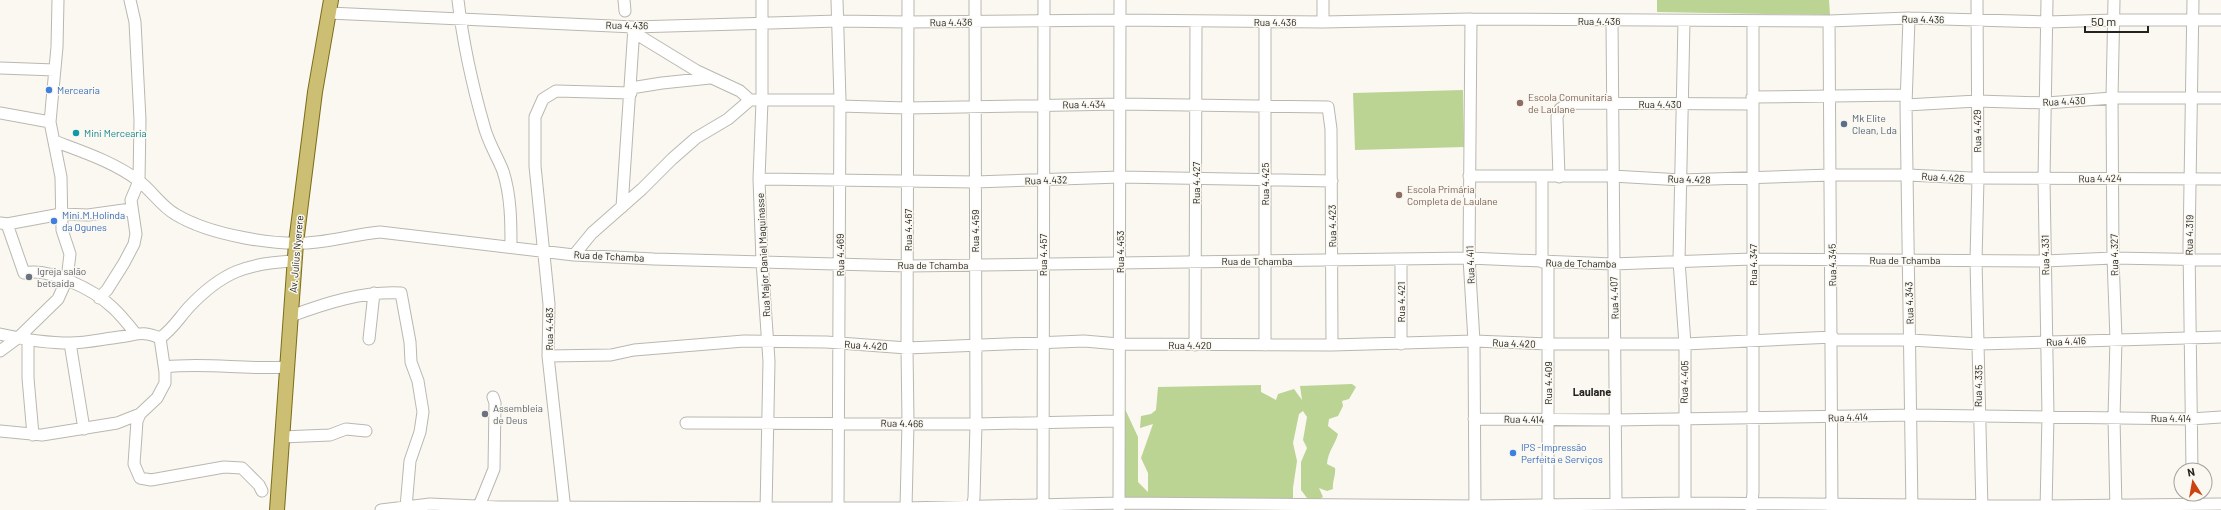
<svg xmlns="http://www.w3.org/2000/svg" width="2221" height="510" font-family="Barlow,sans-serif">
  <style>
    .green { fill: #bbd393 }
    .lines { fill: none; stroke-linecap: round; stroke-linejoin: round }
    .minor-casing { stroke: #b9b8b0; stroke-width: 13 }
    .major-casing { stroke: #7b6c19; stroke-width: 16 }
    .minor { stroke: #fff; stroke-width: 11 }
    .major { stroke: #ccbe73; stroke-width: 14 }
    .shop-dot { fill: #3f7fe0; stroke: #faf8f0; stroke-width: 1.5 }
    .education-dot { fill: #8d6e63; stroke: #faf8f0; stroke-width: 1.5 }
    .service-dot { fill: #5c6f8a; stroke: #faf8f0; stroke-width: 1.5 }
    .culture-dot { fill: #0f9aa8; stroke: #faf8f0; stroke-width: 1.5 }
    .worship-dot { fill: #6b7280; stroke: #faf8f0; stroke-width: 1.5 }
    .labels { text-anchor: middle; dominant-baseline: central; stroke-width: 3; stroke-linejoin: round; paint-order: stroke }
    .street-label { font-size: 10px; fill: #232320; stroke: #faf8f0 }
    .shop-label { font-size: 10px; fill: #366cbe; stroke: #faf8f0; text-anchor: start }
    .education-label { font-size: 10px; fill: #785e54; stroke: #faf8f0; text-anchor: start }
    .service-label { font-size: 10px; fill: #4e5e75; stroke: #faf8f0; text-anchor: start }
    .culture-label { font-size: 10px; fill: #0d838f; stroke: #faf8f0; text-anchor: start }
    .worship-label { font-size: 10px; fill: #5b616d; stroke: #faf8f0; text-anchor: start }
    .neighbourhood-label { font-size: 11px; font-weight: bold; fill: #232320; stroke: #faf8f0 }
  </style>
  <rect width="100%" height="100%" fill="#faf8f0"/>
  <path class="green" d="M1657,0h172l1,15 -173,-3z
    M1463,90l1,57 -109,3 -2,-57z
    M1352,384l4,3 -7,12 -7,2 1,5 -5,10 -9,3 -1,7 10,8c-3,11 -10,17 -11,30l8,4c1,8 -3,13 -2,21l-6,2 -8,-3 4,9 -7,4 -9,-3 -6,-8v-28l6,-14 -4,-8 4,-23 -4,-6 -4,3 -6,29 4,18 -4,27v13h-174l3,-90 3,-2 13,28v45l10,10v-19l-7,-15 12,-34 -13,4 1,-12 10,-2 5,-4 2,-23 103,-2v7l15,8 2,-6 16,-5 8,11 -2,-14z"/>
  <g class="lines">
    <defs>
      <path id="minor" d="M458,0c5,43 14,84 26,126 4,16 13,30 19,45 8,25 8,51 8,76
        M624,0l1,11
        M762,0v101l-3,78 3,82 7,100 -3,149
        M837,0l3,100 -2,410
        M1977,0l1,178 -2,83 6,249
        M2114,0l-2,98 1,160 3,81 -2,79 2,92
        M329,13l305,14 204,-6 70,1 212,-2 203,2 148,-3 358,2 80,-3 138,4 67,-2h107
        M1909,18l-3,87 6,405
        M1471,19l-2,239 5,83 1,169
        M1612,21c2,161 2,322 4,483
        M1684,21l-5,240 6,83v159
        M1829,21l3,489
        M1323,22v-22
        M633,32l64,39 43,20 10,9
        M0,68l55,2
        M631,88l31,-5 48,-5
        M1752,97l154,-2
        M1906,105l71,-4 70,2 65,-5h109
        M840,106l67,2 213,-4 208,3 3,22 1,216
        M0,113l50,9
        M54,141c29,11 60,21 85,40 13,10 22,25 36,33 34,21 103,33 142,28 21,-2 41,-8 63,-10l194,23 80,4 254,7 561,-8 143,6 140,-5 293,2 68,-3 108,2
        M1469,176h143l70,4 149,-5h77l63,3 250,1
        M1559,177l-2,-60 3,-8 9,-6 183,1
        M759,179l216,3 145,-5 212,4
        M622,207l12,-180
        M1,223l6,1 54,-10 27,1 43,-6
        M7,224l17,49c25,-6 70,17 88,34 9,8 16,17 23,26
        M574,255l18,-22 50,-44 30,-30 24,-21 32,-19 22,-19h90
        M1542,262v-86
        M99,298l8,-8 17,-27 10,-19 2,-10 -5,-34 8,-19 1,-61 -5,-98 -5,-22
        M291,316c35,-13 72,-25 110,-23l9,49 1,20 7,19 5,31 -3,20 -10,29 -4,46
        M0,334c23,5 47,9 70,9 16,0 33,-4 49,-6 18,-2 23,-7 41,1 12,-8 19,-20 29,-31 33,-35 58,-44 105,-46
        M160,338l5,34v11l-8,15 -17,16 -3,7 -3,43 6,14 11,2 73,-13 18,1 17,17 3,6
        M28,339v39l5,57
        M369,339l5,-46
        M1832,340h79l68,4 242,-7
        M70,343l14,86
        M1401,344v-83
        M1195,345l1,-323
        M1265,345v-323
        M0,351l19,-14 39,-38 9,-20 3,-25 -8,-24 -1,-53 -11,-55 7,-75 1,-47
        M548,356l63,-1 23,-5 110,-9 82,1 81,6 177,-7 35,3 213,1 142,-4 74,3h137l148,-7
        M165,367c40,-5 80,3 121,0
        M1474,419l141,1 296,-5 280,4 30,-2
        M686,423l290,1 142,-3
        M0,431l42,4 75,-12 23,-9
        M282,437l48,-2 16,-6 20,2
        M2192,470l-3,-224 4,-246
        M2193,494v16
        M1548,505v-243
        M479,506l15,-37 1,-66 -2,-6
        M906,508l2,-85 -1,-75 1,-348
        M1119,509l1,-509
        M381,510l49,-6 69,3 407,1 213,-5 356,3 210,-3 361,3 175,-2
        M565,510l-17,-154 1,-52 -14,-138v-49l8,-18 13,-8 75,2
        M971,510l3,-12 2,-74 -1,-424
        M1043,510l1,-510
        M1751,510l2,-17v-472
        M2046,510l2,-95 -4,-236 3,-179"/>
      <path id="major" d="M277,510l19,-267 19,-151 16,-92"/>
    </defs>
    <use href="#minor" class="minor-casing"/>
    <use href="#major" class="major-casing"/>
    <use href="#minor" class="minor"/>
    <use href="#major" class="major"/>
  </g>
  <g class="shop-dot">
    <circle cx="49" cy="90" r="4"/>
    <circle cx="54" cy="221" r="4"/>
    <circle cx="1513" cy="453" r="4"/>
  </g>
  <g class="education-dot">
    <circle cx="1520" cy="103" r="4"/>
    <circle cx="1399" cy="195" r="4"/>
  </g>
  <circle class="service-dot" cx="1844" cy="124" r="4"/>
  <circle class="culture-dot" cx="76" cy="133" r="4"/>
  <g class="worship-dot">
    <circle cx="29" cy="277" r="4"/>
    <circle cx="485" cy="414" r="4"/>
  </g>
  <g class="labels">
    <g class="street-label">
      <text transform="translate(1923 19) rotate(1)">Rua 4.436</text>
      <text x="1599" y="21">Rua 4.436</text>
      <text transform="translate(951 22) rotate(-1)">Rua 4.436</text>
      <text x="1275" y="22">Rua 4.436</text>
      <text transform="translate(627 25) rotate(1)">Rua 4.436</text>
      <text transform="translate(2064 101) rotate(-3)">Rua 4.430</text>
      <text transform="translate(1084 104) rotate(-1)">Rua 4.434</text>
      <text x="1660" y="104">Rua 4.430</text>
      <text transform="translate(1977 131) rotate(-91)">Rua 4.429</text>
      <text transform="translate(1943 177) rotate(3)">Rua 4.426</text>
      <text transform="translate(2100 178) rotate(-1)">Rua 4.424</text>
      <text transform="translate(1689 179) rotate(1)">Rua 4.428</text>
      <text transform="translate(1046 180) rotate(-2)">Rua 4.432</text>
      <text transform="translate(1196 183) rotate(-90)">Rua 4.427</text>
      <text transform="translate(1265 184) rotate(-90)">Rua 4.425</text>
      <text transform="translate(1332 226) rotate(-91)">Rua 4.423</text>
      <text transform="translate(908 230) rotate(-90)">Rua 4.467</text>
      <text transform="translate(975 231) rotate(-90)">Rua 4.459</text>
      <text transform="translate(2189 235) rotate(-89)">Rua 4.319</text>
      <text transform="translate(1120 252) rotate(-90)">Rua 4.453</text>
      <text transform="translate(296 254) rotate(-85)">Av. Julius Nyerere</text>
      <text transform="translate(763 255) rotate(-93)">Rua Major Daniel Maquinasse</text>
      <text transform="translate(840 255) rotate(-91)">Rua 4.469</text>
      <text transform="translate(1043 255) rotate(-90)">Rua 4.457</text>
      <text transform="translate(2045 255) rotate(-91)">Rua 4.331</text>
      <text transform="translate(2114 255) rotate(-91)">Rua 4.327</text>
      <text transform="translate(609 256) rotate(3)">Rua de Tchamba</text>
      <text x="1905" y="260">Rua de Tchamba</text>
      <text x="1257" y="261">Rua de Tchamba</text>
      <text transform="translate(1581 263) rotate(1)">Rua de Tchamba</text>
      <text x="933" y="265">Rua de Tchamba</text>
      <text transform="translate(1470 265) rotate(-92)">Rua 4.411</text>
      <text transform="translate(1753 265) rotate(-90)">Rua 4.347</text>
      <text transform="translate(1832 265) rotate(-91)">Rua 4.345</text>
      <text transform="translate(1614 298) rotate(-92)">Rua 4.407</text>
      <text transform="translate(1401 302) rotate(-90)">Rua 4.421</text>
      <text transform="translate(1909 303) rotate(-92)">Rua 4.343</text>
      <text transform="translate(549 329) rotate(-90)">Rua 4.483</text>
      <text transform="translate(2066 341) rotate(-3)">Rua 4.416</text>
      <text transform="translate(1514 343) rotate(2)">Rua 4.420</text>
      <text transform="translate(866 345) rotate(3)">Rua 4.420</text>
      <text x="1190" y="345">Rua 4.420</text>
      <text transform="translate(1684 382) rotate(-89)">Rua 4.405</text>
      <text transform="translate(1548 383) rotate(-90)">Rua 4.409</text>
      <text transform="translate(1978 386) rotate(-89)">Rua 4.335</text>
      <text transform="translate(1848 417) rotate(-2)">Rua 4.414</text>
      <text x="2171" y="418">Rua 4.414</text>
      <text transform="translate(1524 419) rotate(1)">Rua 4.414</text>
      <text transform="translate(902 423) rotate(1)">Rua 4.466</text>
    </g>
    <g class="shop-label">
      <text x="57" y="90">Mercearia</text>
      <text x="62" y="215">Mini.M.Holinda<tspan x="62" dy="12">da Ogunes</tspan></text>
      <text x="1521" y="447">IPS -Impressão<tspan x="1521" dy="12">Perfeita e Serviços</tspan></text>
    </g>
    <g class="education-label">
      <text x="1528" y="97">Escola Comunitaria<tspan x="1528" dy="12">de Laulane</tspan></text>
      <text x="1407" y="189">Escola Primária<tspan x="1407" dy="12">Completa de Laulane</tspan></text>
    </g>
    <g class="service-label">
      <text x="1852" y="118">Mk Elite<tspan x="1852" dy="12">Clean, Lda</tspan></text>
    </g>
    <g class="culture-label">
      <text x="84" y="133">Mini Mercearia</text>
    </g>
    <g class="worship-label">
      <text x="37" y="271">Igreja salão<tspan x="37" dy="12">betsaida</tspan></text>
      <text x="493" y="408">Assembleia<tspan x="493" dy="12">de Deus</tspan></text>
    </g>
    <g class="neighbourhood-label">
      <text x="1592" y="391">Laulane</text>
    </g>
  </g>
  <g transform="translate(2193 482) rotate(349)"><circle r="19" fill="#faf8f0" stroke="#a4a39d"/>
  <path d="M0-3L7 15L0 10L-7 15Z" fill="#ca4311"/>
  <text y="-6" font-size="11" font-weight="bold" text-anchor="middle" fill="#232320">N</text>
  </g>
  <path d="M2085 26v6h63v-6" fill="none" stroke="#232320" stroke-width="2"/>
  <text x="2091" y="26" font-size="12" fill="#232320" stroke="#faf8f0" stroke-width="3" paint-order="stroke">50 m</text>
</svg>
